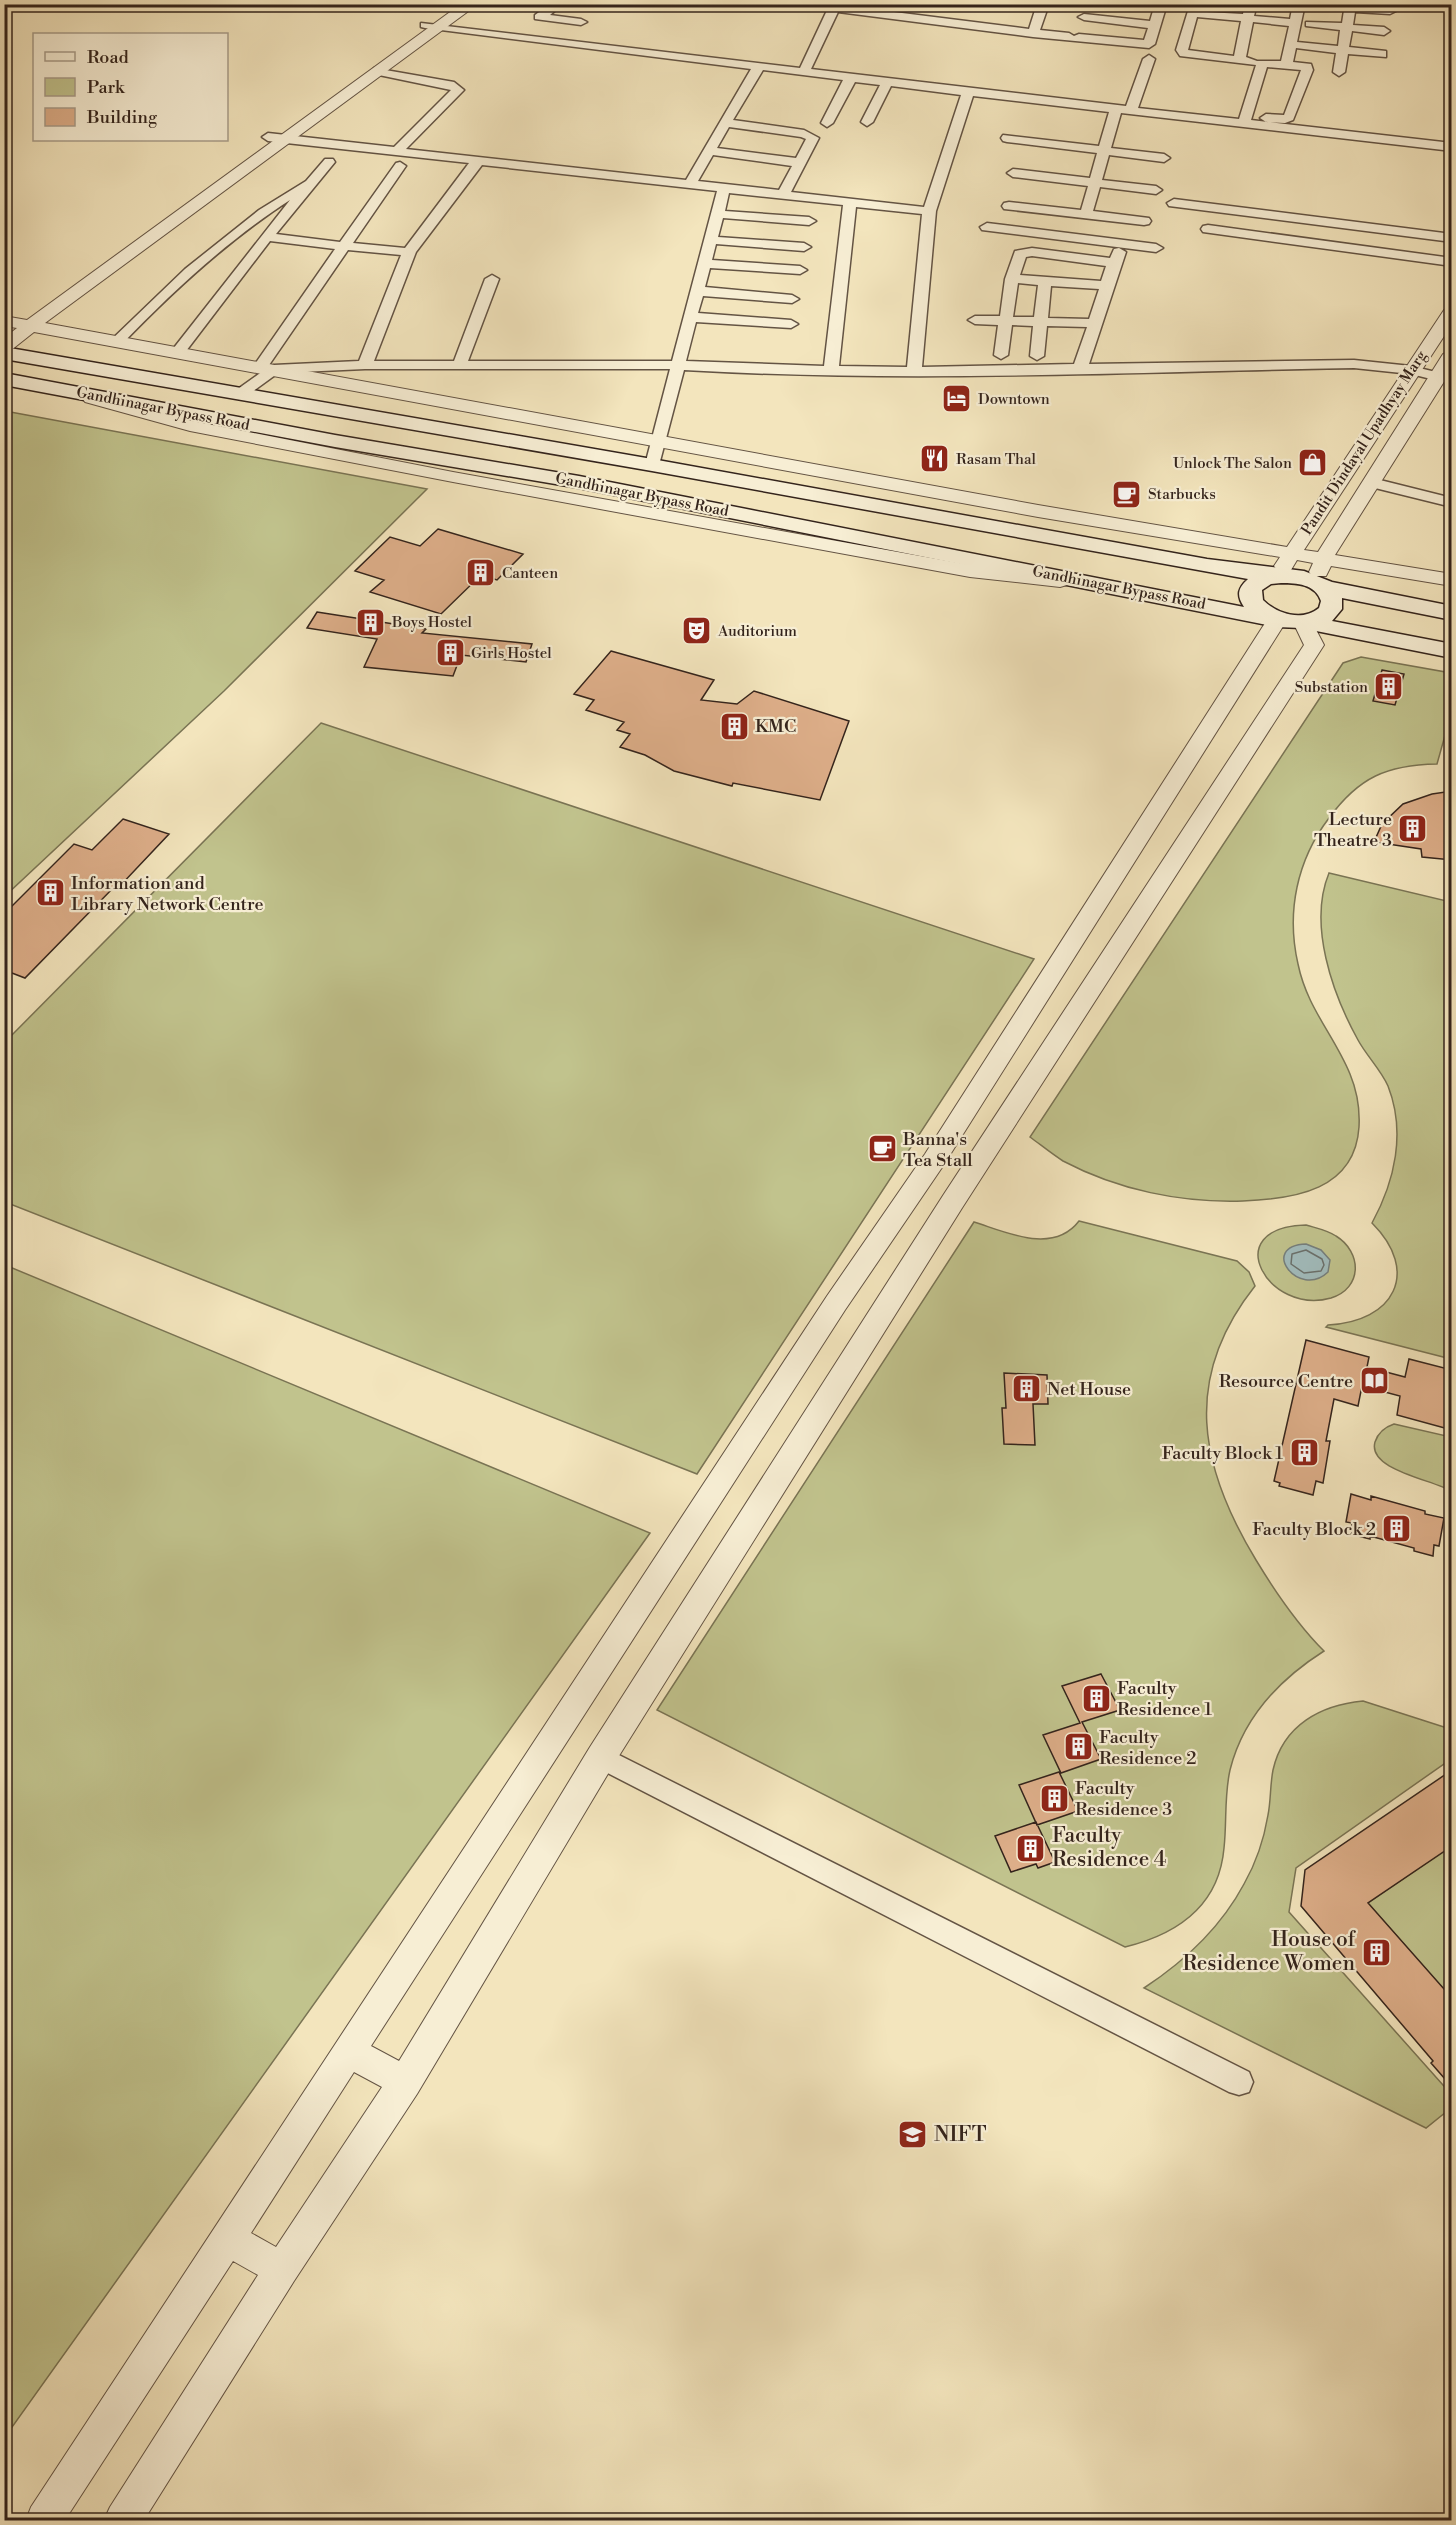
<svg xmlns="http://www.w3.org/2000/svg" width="1456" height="2525" font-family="'Libre Bodoni',serif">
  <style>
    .green { fill: #c1c38d; stroke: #7a7454; stroke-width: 1.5 }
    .water { fill: #a1bcbd; stroke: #757f7d; stroke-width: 1.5 }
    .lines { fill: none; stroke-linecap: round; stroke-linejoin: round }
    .shore { stroke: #6a706c; stroke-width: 1.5 }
    .building { fill: #ddae89; stroke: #34241c; stroke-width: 1.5 }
    .minor-casing { stroke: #645444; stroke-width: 3 }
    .tertiary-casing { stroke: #645444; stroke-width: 2 }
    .secondary-casing { stroke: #34241c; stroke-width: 3 }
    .minor { fill: #f7eed4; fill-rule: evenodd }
    .tertiary { fill: #f7eed4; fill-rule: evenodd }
    .secondary { fill: #f7eed4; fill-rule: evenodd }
    .labels { text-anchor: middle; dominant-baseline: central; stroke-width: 4.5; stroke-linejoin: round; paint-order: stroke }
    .far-poi-label { font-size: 15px; fill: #34241c; stroke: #f7eed4; text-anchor: start }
    .far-street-label { font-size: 15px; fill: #34241c; stroke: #f7eed4 }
    .poi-label { font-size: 18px; fill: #34241c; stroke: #f7eed4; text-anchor: start }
    .near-poi-label { font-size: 21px; fill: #34241c; stroke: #f7eed4; text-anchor: start }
  </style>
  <rect width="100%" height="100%" fill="#f3e5bd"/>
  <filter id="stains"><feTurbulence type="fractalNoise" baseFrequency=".00333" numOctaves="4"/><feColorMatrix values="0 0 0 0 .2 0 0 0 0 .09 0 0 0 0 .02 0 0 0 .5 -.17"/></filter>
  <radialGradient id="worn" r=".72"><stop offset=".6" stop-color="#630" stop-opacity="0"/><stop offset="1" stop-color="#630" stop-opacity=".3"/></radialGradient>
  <path class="green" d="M5,411l422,78 -203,202 -219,205z
    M1361,657l90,16v41l-14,50c-50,1 -78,13 -108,54 -32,42 -43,94 -31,146 9,44 36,71 52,110 7,17 10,35 9,53 -4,63 -64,72 -116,74 -62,2 -125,-11 -180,-40 -11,-7 -22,-16 -33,-24l313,-474z
    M321,723l713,236 -337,515 -692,-272v-160z
    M1329,873l122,29v457l-125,-32 2,-2c66,-3 93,-53 44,-102 23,-42 34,-91 16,-137 -7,-16 -22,-31 -30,-46 -26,-47 -50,-116 -29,-167z
    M1079,1221l158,40 12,11 6,14c-73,92 -56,180 1,274 20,33 41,64 68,91 -44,28 -81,67 -94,119 -6,27 -3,51 -6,78 -5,58 -46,86 -99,99l-468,-237 317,-488c32,10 79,33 105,-1z
    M1306,1225c10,3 21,5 30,11 26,16 27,52 -5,62 -63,18 -114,-71 -25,-73z
    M5,1265l645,268 -645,904 -1,-1172z
    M1394,1424l57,13v54c-17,-11 -84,-21 -76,-49 3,-9 10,-15 19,-18z
    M1363,1701l84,27 4,-19v50l-155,109 -7,44 162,182v14l-25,20 -282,-140c41,-27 76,-59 100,-104 12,-21 20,-45 24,-69 3,-15 2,-30 5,-45 10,-45 48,-65 90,-69z
    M1451,1846v152l-83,-95z"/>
  <path class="water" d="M1306,1244l15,6 9,10 -2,12c-29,28 -70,-26 -22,-28z"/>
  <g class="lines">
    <path class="shore" d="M1306,1250l16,9 2,6 -3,6 -17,2 -13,-9 1,-10z"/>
  </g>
  <path class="building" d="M438,529l85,25 -26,26 -16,-5 -40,39 -71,-22 14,-12 -29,-9 35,-34 30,9z
    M317,612l109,17 -4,4 110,11 -6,18 -65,-7 -8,21 -89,-9 13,-28 -70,-11z
    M611,651l103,29 -13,20 36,4 17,-13 95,30 -29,79 -87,-17 -1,3 -58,-15 -29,-16 -25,-8 10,-13 -13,-4 7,-8 -38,-12 8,-10 -20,-6z
    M1382,670l22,4 -9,31 -22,-4z
    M1452,791v69l-30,-3 -1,-8 -47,-7 8,-18 21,-20 29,-10z
    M123,819l46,15 -50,53 -4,-1 -90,92 -21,-8v-56l70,-70 18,6z
    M1306,1340l63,17 -2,10 38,10 4,-18 43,11v60l-55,-15 3,-19 -38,-10 -4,20 -24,-7 -8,42h4l-7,42 -7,-2 -3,14 -34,-9 1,-3 -6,-2z
    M1004,1373l43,2 1,29h-15l2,41 -31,-1 -2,-36h4z
    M1351,1494l20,6v-4l54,15v3l19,4 -5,28 -5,-1 -1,11 -19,-5v-3l-44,-12v3l-20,-5 2,-11 -6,-1z
    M1101,1674l19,36 -38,12 19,37 -40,14 -18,-38 37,-12 -18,-37z
    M1452,1770v76l-84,57 84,95v89l-21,-24 2,-2 -132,-155 4,-36z
    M1059,1772l19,39 -41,14 -18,-40z
    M1036,1822l19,40 -17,6 -2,-4 -25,8 -16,-36z"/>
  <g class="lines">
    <defs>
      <path id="minor" d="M550,4h13l-13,11 31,4 6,3 -6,3 -46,-6v-4z
        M830,4l199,25 8,-25h12l-9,26 29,3 5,3 5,-2 65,6 4,-12 -64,-8 -6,-3 6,-3 66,7 5,-17h12l-12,40 -6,4 -116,-11 -195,-25 -27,57 315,37 17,-47 6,-4 6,4 -17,49 101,11 17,-54 -76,-9 -4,-6 12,-39 55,3 2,-10h12l-3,12 36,3 3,-15h12l-8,38 41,4 2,-16 -34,-4v-4l36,1 3,-19 49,5 2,2 -6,3 -35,-2 -2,13 31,2 6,4 -6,4 -32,-4 -3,16 37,4v6l-38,-3 -3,18 -6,4 -6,-4 3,-19 -40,-5 -3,14 18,2 2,6 -20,50 -8,3 -19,-1 -6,-4 6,-4 18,1 17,-45 -34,-3 -16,53 201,23v8l-331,-38 -10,35 53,6 6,4 -6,4 -55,-7 -7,25 54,6 6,4 -6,4 -56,-7 -7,24 56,7 2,3 -2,3 -5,1 -140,-16 -2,-3 2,-3 5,-1 72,8 7,-24 -75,-9 -6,-4 6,-4 77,9 7,-25 -90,-11 -4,-1 -2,-3 2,-3 96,11 10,-34 -136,-16 -37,115 -14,156 152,-3 13,-37 -40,-1 -3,30 -7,4 -7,-4 3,-30 -21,-1 -4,30 -7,4 -7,-4 4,-30 -23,-1 -7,-4 7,-4h25l5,-37 10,-28 17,-3 78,10 4,-9 5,-1 7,4 -37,112 265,-4 57,6 33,8 2,3 -7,4 -28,-7 -57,-6c-223,4 -447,15 -670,2l-25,95 -7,4 -7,-4 25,-96h-305l-87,4 -33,24h-10l-2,-3 2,-3 28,-20 -8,-1 -2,-3 82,-118 -65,-8 -87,114h-10l-2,-3 2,-3 117,-149c-62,40 -118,92 -169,145l-5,1 -7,-4 76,-73 74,-59 47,-29 19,-22h8l2,3 -59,72 64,8 56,-79 4,-1 6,4 -53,77 52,5 64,-85 -201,-22 -6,-4 6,-4 126,14 57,-57 -77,-16v-6l80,14 10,8 -58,59 280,31 65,-111 -326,-41 -4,-1v-4l379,45zM1197,17l44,4 -7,35 -46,-6zM1253,22l36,4 -8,35h-24l-11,-4zM763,70l80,10 -22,43 6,4 6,-4 22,-41 25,3 -19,37 6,4 6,-4 18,-36 70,9 -37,112 -133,-15 28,-54 -15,-8 -71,-10zM729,127l72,10 5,2 -10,19 -79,-10zM713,155l79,11 -13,24 -81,-9zM482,165l235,26 -45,170h-204l31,-82 -7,-4 -7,4 -31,82h-80l42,-109zM729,193l114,12 -19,161 -138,-5 10,-39 95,6 7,-4 -7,-4 -93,-7 5,-17 89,7 7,-4 -7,-4 -87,-8 5,-19 90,6 7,-4 -7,-4 -88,-6 4,-16 88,7 7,-4 -7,-4 -86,-6 5,-19 86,7 7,-4 -7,-4 -84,-6zM856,207l66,7 -15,153 -68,-1zM348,250l53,5 -42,106 -85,4 -7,3zM1032,256l74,10 -5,15 -81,-6 6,-18zM1018,283l20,2 -4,32h-21zM1051,286l48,3 -10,30 -41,-1z
        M1174,199l278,35v8l-283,-36 -2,-3z
        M987,223l169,21 7,4 -7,4 -174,-22 -2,-3z
        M1208,225l244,33v8l-249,-34 -2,-3 2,-3z
        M1372,478l80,20v9l-85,-21 -3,-3 3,-3z
        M601,1746l648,326 4,10 -4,10 -10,3 -10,-3 -637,-327 -3,-8 3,-8z"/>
      <path id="tertiary" d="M461,4h17l-433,319 993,182 249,42 157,-237 8,-5v19l-148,226 14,2 125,-198 9,-5v20l-117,186 117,19v12l-121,-20 -5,10h-14l-3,-4 4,-9 -16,-3 -6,10h-14l-3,-4 6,-9 -242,-40 -1004,-185 -24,19 -6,1v-14l13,-10 -13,-2v-10l23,4z
        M91,393l101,28 261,51 517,93 90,10 7,2 3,4 -3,4 -7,2 -90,-10 -517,-95 -263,-51 -105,-29 -3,-4 3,-4z
        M1277,614l7,2 3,4 -344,546 -98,144 -474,736 28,15 191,-314 354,-553 360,-549 -11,-23 3,-4h14l14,27 -362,563 -350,559 -195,327 -123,187 -150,239h-40l6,-13 148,-232 -25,-14 -168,259h-39l5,-13 796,-1211 98,-142 342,-534 3,-4zM354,2072l28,15 -106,160 -25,-14z"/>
      <path id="secondary" d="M4,347l648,112 555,100 97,12 28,11 120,24v14l-110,-22v11l-10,12 120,23v14l-151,-30 -24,-1 -698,-139 -244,-41 -331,-62v-12l331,62 244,41 665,131c-8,-12 -6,-19 4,-28l-596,-108 -648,-112zM1281,583c16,0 34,1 40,18l-2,7c-17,14 -42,6 -56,-8l-1,-10 9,-6z"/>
    </defs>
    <use href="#minor" class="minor-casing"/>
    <use href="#tertiary" class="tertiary-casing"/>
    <use href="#secondary" class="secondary-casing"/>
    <use href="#minor" class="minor"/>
    <use href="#tertiary" class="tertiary"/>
    <use href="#secondary" class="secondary"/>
  </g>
  <defs>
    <symbol id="hotel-square" viewBox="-11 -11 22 22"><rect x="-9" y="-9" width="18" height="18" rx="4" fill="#8f2418" stroke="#f7eed4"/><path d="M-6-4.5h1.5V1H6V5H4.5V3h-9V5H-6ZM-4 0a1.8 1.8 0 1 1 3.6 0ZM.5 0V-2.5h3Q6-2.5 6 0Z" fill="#fff"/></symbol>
    <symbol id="restaurant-square" viewBox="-11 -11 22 22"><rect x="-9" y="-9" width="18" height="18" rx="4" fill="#8f2418" stroke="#f7eed4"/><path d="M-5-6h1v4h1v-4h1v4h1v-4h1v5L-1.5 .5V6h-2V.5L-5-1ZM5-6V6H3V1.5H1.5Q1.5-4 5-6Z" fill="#fff"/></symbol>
    <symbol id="shop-square" viewBox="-11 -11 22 22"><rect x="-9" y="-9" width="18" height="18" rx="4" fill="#8f2418" stroke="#f7eed4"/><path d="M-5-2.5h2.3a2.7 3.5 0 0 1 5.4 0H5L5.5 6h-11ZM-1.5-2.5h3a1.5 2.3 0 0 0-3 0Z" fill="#fff"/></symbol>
    <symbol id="cafe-square" viewBox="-11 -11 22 22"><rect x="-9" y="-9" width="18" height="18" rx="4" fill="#8f2418" stroke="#f7eed4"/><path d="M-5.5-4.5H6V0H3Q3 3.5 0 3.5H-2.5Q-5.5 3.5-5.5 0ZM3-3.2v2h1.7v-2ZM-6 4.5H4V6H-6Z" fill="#fff"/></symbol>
    <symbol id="building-square" viewBox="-11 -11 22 22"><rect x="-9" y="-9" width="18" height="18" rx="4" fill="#8f2418" stroke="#f7eed4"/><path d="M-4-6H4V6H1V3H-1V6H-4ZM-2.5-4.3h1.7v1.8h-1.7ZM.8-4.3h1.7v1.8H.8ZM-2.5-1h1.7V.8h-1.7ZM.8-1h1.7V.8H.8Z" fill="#fff"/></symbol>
    <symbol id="theatre-square" viewBox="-11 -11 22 22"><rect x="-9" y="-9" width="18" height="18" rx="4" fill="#8f2418" stroke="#f7eed4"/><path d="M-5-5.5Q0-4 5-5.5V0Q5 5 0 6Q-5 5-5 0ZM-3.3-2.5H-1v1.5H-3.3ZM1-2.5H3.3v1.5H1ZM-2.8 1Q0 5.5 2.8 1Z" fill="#fff"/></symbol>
    <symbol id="library-square" viewBox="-11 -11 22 22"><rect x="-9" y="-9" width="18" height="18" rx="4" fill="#8f2418" stroke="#f7eed4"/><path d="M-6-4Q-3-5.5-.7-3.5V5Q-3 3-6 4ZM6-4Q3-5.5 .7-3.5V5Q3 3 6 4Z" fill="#fff"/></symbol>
    <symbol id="university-square" viewBox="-11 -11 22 22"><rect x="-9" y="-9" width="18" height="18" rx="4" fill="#8f2418" stroke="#f7eed4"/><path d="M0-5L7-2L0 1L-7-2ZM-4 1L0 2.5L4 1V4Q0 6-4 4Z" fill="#fff"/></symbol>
  </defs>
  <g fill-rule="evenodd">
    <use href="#hotel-square" x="940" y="382" width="33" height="33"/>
    <use href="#restaurant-square" x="918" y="442" width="33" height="33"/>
    <use href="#shop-square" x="1296" y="446" width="33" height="33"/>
    <use href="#cafe-square" x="1110" y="478" width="33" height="33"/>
    <use href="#building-square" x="464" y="556" width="33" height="33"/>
    <use href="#building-square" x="354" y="606" width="33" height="33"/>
    <use href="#theatre-square" x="680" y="614" width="33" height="33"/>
    <use href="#building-square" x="434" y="636" width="33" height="33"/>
    <use href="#building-square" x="1372" y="670" width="33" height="33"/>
    <use href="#building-square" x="718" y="710" width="33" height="33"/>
    <use href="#building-square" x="1396" y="812" width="33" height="33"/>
    <use href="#building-square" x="34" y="876" width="33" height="33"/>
    <use href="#cafe-square" x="866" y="1132" width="33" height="33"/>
    <use href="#library-square" x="1358" y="1364" width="33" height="33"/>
    <use href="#building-square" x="1010" y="1372" width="33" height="33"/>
    <use href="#building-square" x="1288" y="1436" width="33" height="33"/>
    <use href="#building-square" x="1380" y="1512" width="33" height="33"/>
    <use href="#building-square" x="1080" y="1682" width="33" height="33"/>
    <use href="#building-square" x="1062" y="1730" width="33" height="33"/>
    <use href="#building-square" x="1038" y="1782" width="33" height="33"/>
    <use href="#building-square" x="1014" y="1832" width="33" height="33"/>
    <use href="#building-square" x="1360" y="1936" width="33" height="33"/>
    <use href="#university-square" x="896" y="2118" width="33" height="33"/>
  </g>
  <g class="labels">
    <g class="far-poi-label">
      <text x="978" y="399">Downtown</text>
      <text x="956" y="459">Rasam Thal</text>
      <text x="1292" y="463" text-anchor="end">Unlock The Salon</text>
      <text x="1148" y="494">Starbucks</text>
      <text x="502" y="573">Canteen</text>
      <text x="392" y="622">Boys Hostel</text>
      <text x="718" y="631">Auditorium</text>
      <text x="471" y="653">Girls Hostel</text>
      <text x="1368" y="687" text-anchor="end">Substation</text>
    </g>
    <g class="far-street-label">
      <text transform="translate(163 409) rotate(11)">Gandhinagar Bypass Road</text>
      <text transform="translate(1364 443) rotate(-57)">Pandit Dindayal Upadhyay Marg</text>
      <text transform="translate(642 495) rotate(11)">Gandhinagar Bypass Road</text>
      <text transform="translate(1119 588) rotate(11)">Gandhinagar Bypass Road</text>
    </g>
    <g class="poi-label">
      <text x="755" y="726">KMC</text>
      <text x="1392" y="819" text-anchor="end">Lecture<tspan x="1392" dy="21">Theatre 3</tspan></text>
      <text x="71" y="883">Information and<tspan x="71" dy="21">Library Network Centre</tspan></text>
      <text x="903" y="1139">Banna's<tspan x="903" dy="21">Tea Stall</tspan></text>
      <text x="1353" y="1381" text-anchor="end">Resource Centre</text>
      <text x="1047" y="1389">Net House</text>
      <text x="1283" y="1453" text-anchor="end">Faculty Block 1</text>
      <text x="1376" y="1529" text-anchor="end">Faculty Block 2</text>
      <text x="1117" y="1688">Faculty<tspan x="1117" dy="21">Residence 1</tspan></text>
      <text x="1099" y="1737">Faculty<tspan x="1099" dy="21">Residence 2</tspan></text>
      <text x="1075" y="1788">Faculty<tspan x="1075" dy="21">Residence 3</tspan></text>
    </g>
    <g class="near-poi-label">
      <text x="1052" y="1836">Faculty<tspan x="1052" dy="24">Residence 4</tspan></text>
      <text x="1355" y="1940" text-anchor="end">House of<tspan x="1355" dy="24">Residence Women</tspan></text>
      <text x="934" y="2135">NIFT</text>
    </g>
  </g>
  <rect width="1456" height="2525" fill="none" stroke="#f3e5bd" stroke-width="24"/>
  <rect x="6" y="6" width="1444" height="2513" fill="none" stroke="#34241c" stroke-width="3"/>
  <rect x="12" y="12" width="1432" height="2501" fill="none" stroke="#34241c" stroke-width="1.5"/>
  <rect x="33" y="33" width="195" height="108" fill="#f7eed4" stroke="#a99d8a" stroke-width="1.5"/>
  <rect x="45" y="52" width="30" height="9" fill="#f7eed4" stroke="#a99d8a" stroke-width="1.5"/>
  <text x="87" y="63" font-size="18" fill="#34241c">Road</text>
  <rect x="45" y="78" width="30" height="18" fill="#c1c38d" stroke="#a99d8a" stroke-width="1.5"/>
  <text x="87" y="93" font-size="18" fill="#34241c">Park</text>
  <rect x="45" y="108" width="30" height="18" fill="#ddae89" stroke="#a99d8a" stroke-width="1.5"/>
  <text x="87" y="123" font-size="18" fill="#34241c">Building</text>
  <rect width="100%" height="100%" filter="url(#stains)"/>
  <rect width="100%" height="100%" fill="url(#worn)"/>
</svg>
